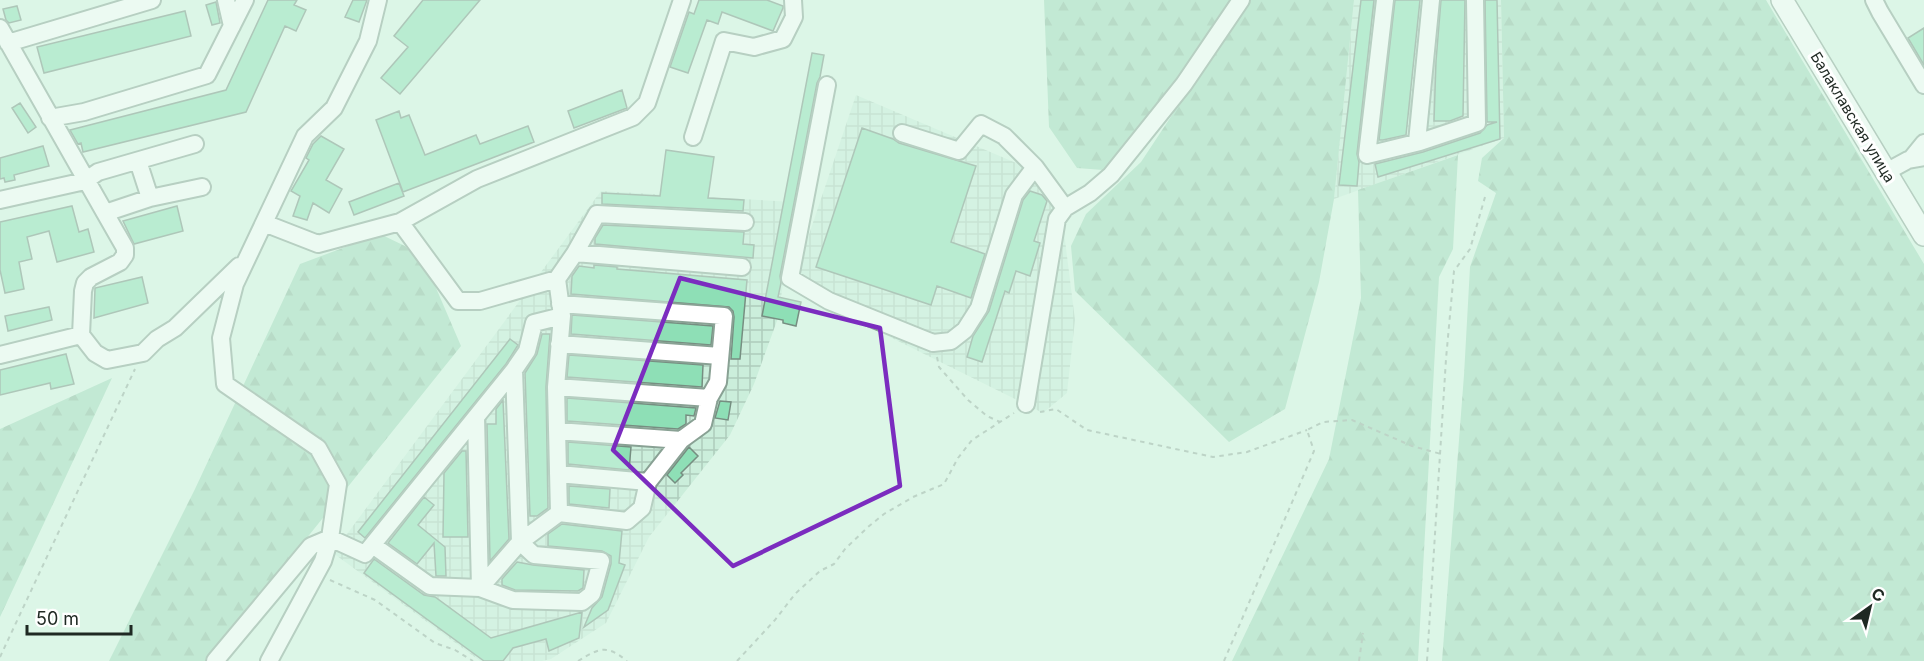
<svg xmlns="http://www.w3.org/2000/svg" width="1924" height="661" font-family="Inter,sans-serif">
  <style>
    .industrial { fill: url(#industrial-grid) }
    .forest { fill: url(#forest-firs) }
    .building { fill: #8edfb6; stroke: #768e81; stroke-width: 1.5 }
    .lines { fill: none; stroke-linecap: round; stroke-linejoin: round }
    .minor-casing { stroke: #89a194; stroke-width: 20 }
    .major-casing { stroke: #89a194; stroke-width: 24 }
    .path { stroke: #97ab9f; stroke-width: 2; stroke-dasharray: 4.5 4.5; stroke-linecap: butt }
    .minor { stroke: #fff; stroke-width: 16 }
    .major { stroke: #fff; stroke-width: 21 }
    .marked { fill: none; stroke: #7b2cbf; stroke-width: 4.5; stroke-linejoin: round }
    .labels { text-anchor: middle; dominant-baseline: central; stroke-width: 6; stroke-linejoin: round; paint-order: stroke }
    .street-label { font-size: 15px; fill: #1f2923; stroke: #fff }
  </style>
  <defs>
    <pattern id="industrial-grid" width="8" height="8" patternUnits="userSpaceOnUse" patternTransform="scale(1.5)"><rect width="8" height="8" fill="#cbeedb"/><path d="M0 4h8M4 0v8" fill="none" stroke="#aeccbc"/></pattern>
    <pattern id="forest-firs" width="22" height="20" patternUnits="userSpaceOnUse" patternTransform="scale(1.5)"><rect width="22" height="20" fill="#a3d9bc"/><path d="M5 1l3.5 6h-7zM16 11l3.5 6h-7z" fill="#8cbaa1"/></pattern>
  </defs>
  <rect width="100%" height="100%" fill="#dcf6e7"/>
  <path class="industrial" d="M1354,0h147l3,138 -170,61z
    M856,95l172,73 30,16 17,136 -8,73 -24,20 -252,-125z
    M601,191l194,11 -17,116 -24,66 -24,51 -81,102 -43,86 -55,36 -9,2h-62l-147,-108z"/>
  <path class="forest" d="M1044,0h191l-105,141 -27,29 -26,-2 -28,-41z
    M1248,0h106l-20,199 -15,83 -34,127 -56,33 -154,-151 -4,-45 15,-32 55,-52z
    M1501,0h265l158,264v397h-482l22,-286 6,-108 26,-74 -18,-12 4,-23 22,-20z
    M1458,155l-5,94 -14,28 -21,384h-186l97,-202 32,-161 -3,-108z
    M380,234l25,12 25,28 31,72 -253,315h-99l86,-172 105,-225z
    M112,378l-112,239v-188z"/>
  <path class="building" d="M268,0h29l-3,5 12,5 -10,21 -11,-5 -39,86 -163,40 -2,-9 -3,1 -8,-14 156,-40z
    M353,0h14l-8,22 -14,-5z
    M423,0h57l-80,94 -19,-16 27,-31 -14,-11z
    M699,0h68l16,6v2l-10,23 -51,-19 -4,12 -11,-4 -19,53 -18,-6 19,-55 5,2z
    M1361,0h13l-17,154 2,8 -2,24 -18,-1z
    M1395,0h25l-14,135 -23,5h-4z
    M1441,0h24l-2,116 -13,5h-16l2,-60z
    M1485,0h12l3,139 -122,38 -3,-13 48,-12 57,-19 7,-8 10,-3h-10z
    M216,2l4,21 -8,2 -6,-20z
    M17,6l4,14 -12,3 -3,-3 -3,-11z
    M185,11l6,25 -147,37 -7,-26z
    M1924,28v37l-16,-27z
    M812,53l12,2 -4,22 -3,6 -37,193 1,7 -3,14 23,5 -5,24 -13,-3v-3l-21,-4z
    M622,90l5,18 -53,20 -6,-17z
    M20,103l16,24 -8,6 -16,-25z
    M399,111l2,7 8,-3 16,40 51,-20 4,9 48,-18 6,16 -131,50 -27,-72z
    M862,128l31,11 6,4 77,23 -25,76 34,12 -14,44 -34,-12 -6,19 -115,-38z
    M321,136l23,13 -18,31 16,9 -13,24 -16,-10 -6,17 -14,-4 7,-20 -9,-5 18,-31 -3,-2 7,-14z
    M43,146l6,20 -35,9 1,5 -10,2 -1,-4 -4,1v-21z
    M666,150l48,7 -6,41 36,2 -1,11 -141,-7v-11l58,3z
    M399,183l5,13 -50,19 -5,-13z
    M1030,191l12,4 5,6 -13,40 6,2 -10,33 -14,-5 -7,22 -4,-2 -23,71 -15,-5 6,-21 16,-25 34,-111z
    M72,206l7,26 9,-3 6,23 -37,10 -8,-31 -22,6 5,22 -13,3 5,27 -19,4 -5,-23v-48z
    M177,206l6,25 -49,13 -11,-23z
    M603,225l141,7 -1,12 11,1 -1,13 -158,-14v-6z
    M594,265l23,2v2l130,11 -7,79h-9l3,-42 -1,-6 -4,-4 -158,-13 1,-18 7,-10 15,2z
    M142,277l6,26 -54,15 1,-30z
    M49,307l3,13 -44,11 -3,-15z
    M572,315l141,11 -2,19 -140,-11z
    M542,334h8l-4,53 2,121 -11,8h-7l-5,-143 12,-19z
    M510,339l8,6 -12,19 -141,174 -7,-6z
    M66,354l8,30 -23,5 -1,-6 -50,12v-25z
    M569,355l134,10 -1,22 -135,-10z
    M567,398l129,10 -2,8 -8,-1v9l-8,5 -111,-8z
    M503,400l6,139 -19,22 -3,-137h9v-15z
    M720,401l11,1 -3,18 -13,-2z
    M568,442l63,5 -2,23 -61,-6z
    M689,447l9,9 -17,17 2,2 -8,8 -8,-8z
    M462,451h4l2,86h-25l1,-64z
    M569,486l41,3 -1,19 -40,-4z
    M424,497l10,8 -16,20 27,22 1,29h-10l-2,-33 -17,21 -29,-21z
    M562,524l60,7 -3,32 6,2 -17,45 -24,17 8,-19 10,-11 9,-33v-8l-9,-5 -54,-5v-12z
    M374,559l50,36 11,2 56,41 91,-26 -3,26 -30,13 -3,-12 -33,9 -10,13h-19l-120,-88z
    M517,562l16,3 51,5 -1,18 -5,3 -63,-1 -13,-5v-6z"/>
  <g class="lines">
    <defs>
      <path id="minor" d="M226,0l6,26
        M1385,0l-18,155 53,-13 57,-19 -2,-123
        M1874,0l6,12 44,73
        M0,28l105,185 45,-15 52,-11
        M8,43l144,-43
        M827,85l-37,193 39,23 104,42 18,-2 14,-11 14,-22 35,-113 21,-28 -31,-31 -23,-12 -22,27 -57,-18
        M50,118l34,-6 123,-37 38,-75
        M693,137l31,-96 30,6 29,-8 11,-22 -1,-17
        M1417,142l14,-142
        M1911,159l13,-16
        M138,161l12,37
        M1035,167l30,41
        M1886,172l22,-12 16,-3
        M0,200l85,-19 13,-9 97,-28
        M105,213l20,35v7l-5,7 -29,15 -6,6 -2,8 -2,44 14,18 12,7 36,-7 14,-14 18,-11 64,-62
        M400,222l77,-43 156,-62 14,-14 35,-103
        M264,223l54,21 82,-22 58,79h22l77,-22
        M575,253l22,-39 148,8
        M559,344l161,12
        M0,355l81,-20
        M556,387l153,11
        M1026,404l31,-185 8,-11 25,-15 21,-18 73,-91 57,-84
        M476,417l4,171 33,12 69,2 10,-8 9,-33 -67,-6 -14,-13 -6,-172
        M557,431l124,9 22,-16 6,-26 9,-16 6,-66 -164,-12
        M558,474l90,8
        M559,513l68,8 15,-13 6,-26 33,-42
        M374,546l56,40 50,2 40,-46 39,-29 -3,-126 6,-71 -5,-37 18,-26 167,14
        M215,661l96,-115 19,-8 35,16 149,-184 13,-19 7,-28 28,-7
        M269,661l54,-100 7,-23 8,-54 -20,-36 -93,-64 -4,-46 14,-54 70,-148 29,-28 34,-67 10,-41"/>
      <path id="major" d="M1782,0l142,235"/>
    </defs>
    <use href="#minor" class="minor-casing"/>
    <use href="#major" class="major-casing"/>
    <path class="path" d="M937,357l2,10 29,33 19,16 13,6
      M1040,412l16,-3 31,21 126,27 34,-5 60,-22
      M330,580l45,20 60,43 20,7 18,11
      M0,657l135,-288
      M578,661c22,-13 28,-17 49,0
      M737,661l38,-41 20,-26 25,-23 14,-7 11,-15 23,-22 16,-13 29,-17 31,-13 14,-26 14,-18 42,-27
      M1224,661l90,-210 -7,-21 16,-8 29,-2 60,26 29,8
      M1359,661l4,-28
      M1427,661l19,-302 8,-88 16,-22 15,-52"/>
    <use href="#minor" class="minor"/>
    <use href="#major" class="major"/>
  </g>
  <path d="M0 0H1924V661H0ZM680,278l200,50 20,158 -167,80 -120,-116z" fill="#dcf6e7" fill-opacity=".55" fill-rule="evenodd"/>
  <path class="marked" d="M680,278l200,50 20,158 -167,80 -120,-116z"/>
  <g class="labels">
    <g class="street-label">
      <text transform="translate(1853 117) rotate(59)">Балаклавская улица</text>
    </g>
  </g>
  <g transform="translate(1870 607) rotate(34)" stroke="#ffffff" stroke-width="4.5" paint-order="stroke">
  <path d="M0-4.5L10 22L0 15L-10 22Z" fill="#1f2923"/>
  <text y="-9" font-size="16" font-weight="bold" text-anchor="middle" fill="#1f2923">С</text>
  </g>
  <path d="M27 625v9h104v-9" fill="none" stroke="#1f2923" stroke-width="3"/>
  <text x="36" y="625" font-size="18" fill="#1f2923" stroke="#ffffff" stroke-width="4.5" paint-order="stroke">50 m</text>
</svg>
